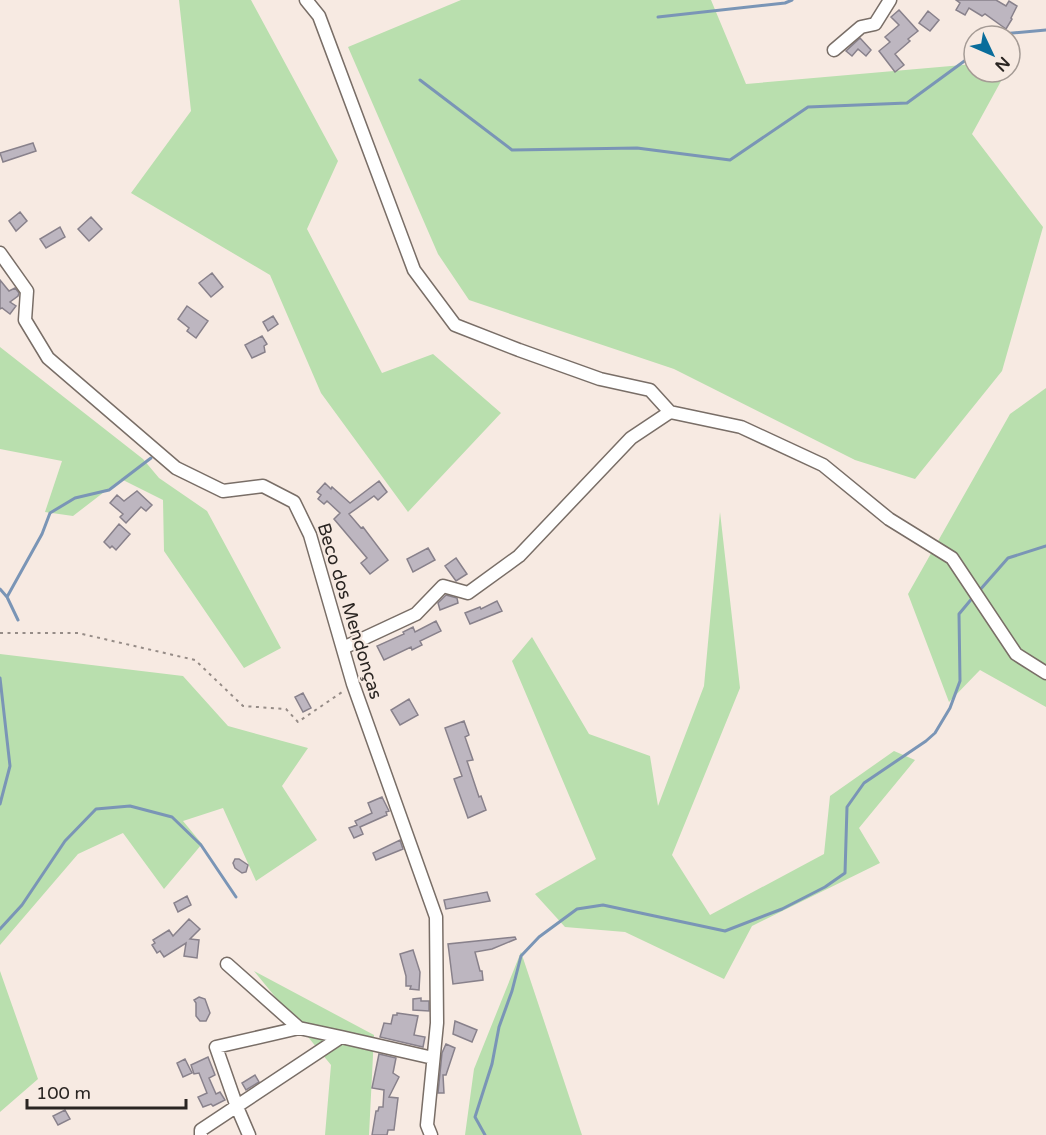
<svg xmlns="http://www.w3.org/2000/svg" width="1046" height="1135" font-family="'Varela Round',sans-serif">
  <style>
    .green { fill: #b9dfae }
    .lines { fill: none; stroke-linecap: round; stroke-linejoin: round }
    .stream { stroke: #7a95b6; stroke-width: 3 }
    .building { fill: #bdb6c0; stroke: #88818b; stroke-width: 1.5 }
    .minor-casing { stroke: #796e67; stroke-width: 15 }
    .path { stroke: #968c87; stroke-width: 2; stroke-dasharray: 3 4.5; stroke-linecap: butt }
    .minor { stroke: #fff; stroke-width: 12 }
    .labels { text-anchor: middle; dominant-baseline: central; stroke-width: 4.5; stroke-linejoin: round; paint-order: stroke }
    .street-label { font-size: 18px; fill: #2a2522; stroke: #f7eae2 }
  </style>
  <rect width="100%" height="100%" fill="#f7eae2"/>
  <path class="green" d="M179,0h72l87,161 -31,68 75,144 51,-19 68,59 -93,99 -87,-119 -51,-118 -139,-82 60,-82z
    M461,0h250l35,84 228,-20v8h32l-34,62 71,93 -41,144 -87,108 -60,-19 -181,-91 -205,-69 -31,-46 -90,-207z
    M0,347l143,112 16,19 48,33 74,137 -37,20 -80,-117 -1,-51 -42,-21 -48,37 -28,-4 17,-51 -62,-12z
    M1046,388v319l-66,-37 -31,32 -41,-108 102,-180z
    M720,512l20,176 -68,167 38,60 114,-61 6,-58 64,-45 21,9 -56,68 21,35 -128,63 -28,53 -99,-47 -60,-5 -30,-33 61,-35 -84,-198 20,-24 57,97 61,22 8,50 46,-120z
    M0,654l183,22 45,50 80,22 -26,38 35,54 -61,41 -33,-73 -40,13 19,23 -38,45 -41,-56 -45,21 -78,91z
    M521,952l61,183h-117l9,-66z
    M0,971l38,108 -38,33z
    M254,971l120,64 -5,100h-44l6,-70z"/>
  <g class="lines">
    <path class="stream" d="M658,17l127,-14 7,-3
      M998,36l4,-2 44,-4
      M420,80l92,70 125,-2 93,12 78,-53 99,-4 67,-49
      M0,589l7,8 11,23
      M979,591l29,-33 38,-12
      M7,597l35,-63 8,-21 25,-15 34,-8 42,-32
      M0,678l10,88 -10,38
      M0,929l22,-24 43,-64 31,-32 34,-3 42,11 29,28 35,52
      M485,1135l-10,-18 17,-53 7,-37 13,-36 9,-35 18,-19 38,-28 26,-4 122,26 57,-22 43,-22 20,-14 2,-66 17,-24 62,-42 9,-8 15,-25 10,-27 -1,-67 15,-18"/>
  </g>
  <path class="building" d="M956,0h40l10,6 3,-5 8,5 -6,12 1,1 -6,10 -21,-15 -3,2 -13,-8 -4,7 -9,-5 4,-7z
    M899,10l19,21 -10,8 2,2 -15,13 9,11 -9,7 -16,-21 11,-9 -5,-5 14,-12 -8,-8z
    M928,11l11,9 -9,11 -11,-8z
    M860,38l11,12 -5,6 -8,-7 -6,7 -6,-5z
    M33,143l3,8 -33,11 -3,-9z
    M20,212l7,9 -11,10 -7,-10z
    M91,217l11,12 -13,12 -11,-12z
    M60,227l5,10 -19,11 -6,-9z
    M212,273l11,14 -12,10 -12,-14z
    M0,280l9,11 6,-3 4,5 -1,3 -8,6 6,4 -6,8 -8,-6 -2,1z
    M187,306l21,15 -12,17 -9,-7 2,-3 -11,-9z
    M273,316l5,8 -10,7 -5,-9z
    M262,336l5,8 -3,2 1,6 -13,6 -7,-13z
    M379,481l8,11 -9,8 -4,-4 -25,18 12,14 2,-1 25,33 -18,14 -9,-11 6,-5 -33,-39 6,-6 -13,-12 -3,3 -6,-5 3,-4 -4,-3 8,-9 6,6 1,-2 18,16z
    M137,491l15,14 -6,6 -5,-4 -15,16 -6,-6 3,-3 -13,-11 7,-8 7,6z
    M119,524l11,10 -14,16 -4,-4 -2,2 -6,-6z
    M428,548l7,12 -22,12 -6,-13z
    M456,558l11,16 -11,7 -11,-15z
    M446,595l11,3 1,5 -18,7 -2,-7z
    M497,601l5,10 -32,13 -5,-11 15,-6 1,2z
    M436,621l5,10 -21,10 2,4 -10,5 -1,-3 -27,13 -7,-14 27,-12 -1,-2 10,-5 2,5z
    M303,693l8,15 -8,4 -8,-15z
    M409,699l9,16 -18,10 -9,-15z
    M464,721l5,14 -4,2 8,23 -6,1 12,36 2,-1 5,14 -18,8 -14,-39 8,-3 -17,-48z
    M382,797l7,14 -3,1 1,3 -27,12 3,7 -9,4 -5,-10 8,-3 -2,-4 17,-8 -4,-10z
    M400,840l3,9 -27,11 -3,-7z
    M235,859h4l9,6 -2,7 -4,1 -7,-5 -2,-5z
    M487,892l3,9 -44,8 -2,-9z
    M187,896l4,9 -13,7 -4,-9z
    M189,919l11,10 -10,10 9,1 -2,18 -13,-2 2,-13 -22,14 -4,-6 -3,2 -5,-8 3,-2 -2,-3 16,-10 4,6z
    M515,937l1,2 -24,10 -17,3 5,19h2l1,9 -30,4 -5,-40z
    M413,950l7,22 -1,18 -9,-1 1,-3h-5v-10l-6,-22z
    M199,997l6,2 5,14 -4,8h-6l-4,-5v-13l-2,-3z
    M421,998v3h8v10l-16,-1v-11z
    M397,1013l21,3 -4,19 11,2 -2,10 -43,-10 4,-14 7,1 2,-9h4z
    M455,1021l22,9 -5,12 -19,-8z
    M446,1044l9,4 -9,27h-3l1,18h-6l4,-40z
    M379,1054l17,4 -3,15 6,4 -10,20 9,1 -4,32h-6l-1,5h-15l4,-24h2l1,-4h4l1,-17 -12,-2z
    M208,1057l7,18 -6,3 7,16 4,-2 5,8 -12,6 -2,-2 -8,3 -5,-10 9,-4 -8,-20 -5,1 -3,-9z
    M185,1059l7,14 -9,4 -6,-14z
    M255,1075l4,7 -13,8 -4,-7z
    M65,1110l5,9 -12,6 -5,-9z"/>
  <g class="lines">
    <defs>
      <path id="minor" d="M306,0l13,16 95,254 41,55 64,25 81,29 50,11 20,22 71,15 82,38 66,54 63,39 64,96 30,19
        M834,50l27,-23 14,-3 15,-24
        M0,253l27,38 -2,29 23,38 128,110 47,23 40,-5 31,16 16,33 43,149 83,233 1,106 -10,102 4,10
        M343,648l73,-34 27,-28 25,7 51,-37 112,-118 39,-26
        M227,964l72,64 42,9
        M201,1135v-5l140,-93 92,21
        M249,1135l-12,-28 -21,-60 83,-19"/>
    </defs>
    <use href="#minor" class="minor-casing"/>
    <path class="path" d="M0,633h78l117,27 48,46 43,3 12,13 47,-32"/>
    <use href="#minor" class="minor"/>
  </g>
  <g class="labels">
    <g class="street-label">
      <text transform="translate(350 611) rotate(73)">Beco dos Mendonças</text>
    </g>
  </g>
  <g transform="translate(992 54) rotate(134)"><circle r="28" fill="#f7eae2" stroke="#a59b95" stroke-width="1.5"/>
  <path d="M0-4.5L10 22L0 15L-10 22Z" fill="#0a6d9b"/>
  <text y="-9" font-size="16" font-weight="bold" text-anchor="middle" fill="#2a2522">N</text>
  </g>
  <path d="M27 1099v9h159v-9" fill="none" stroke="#2a2522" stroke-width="3"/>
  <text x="36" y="1099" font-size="18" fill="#2a2522" stroke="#f7eae2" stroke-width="4.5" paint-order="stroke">100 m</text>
</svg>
